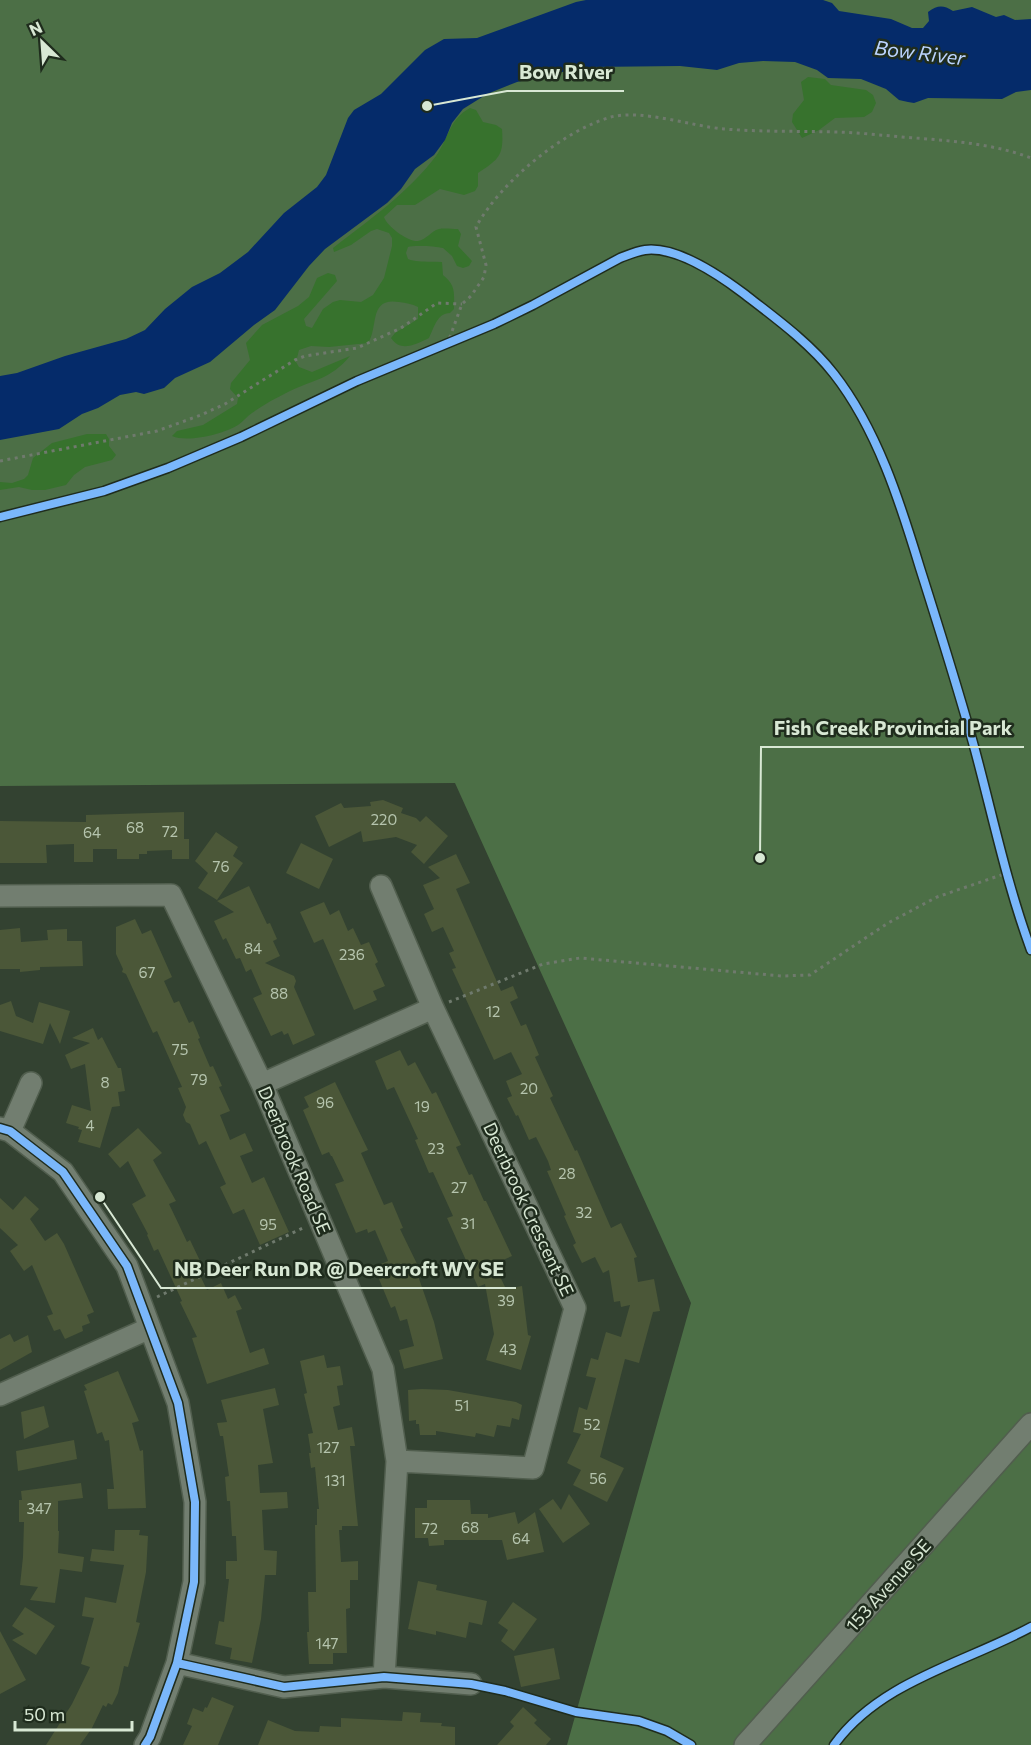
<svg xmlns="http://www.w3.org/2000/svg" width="1031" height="1745" font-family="Commissioner,sans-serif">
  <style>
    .green { fill: #4c6f46 }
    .forest { fill: #37722d }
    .water { fill: #052b6a }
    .building { fill: #4b5738 }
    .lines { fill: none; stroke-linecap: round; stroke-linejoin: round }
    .minor-casing { stroke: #515e4e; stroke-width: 24 }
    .path { stroke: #6f7a6d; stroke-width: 3; stroke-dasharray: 3 4.5; stroke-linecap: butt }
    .minor { stroke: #727e70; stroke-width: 21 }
    .cycleway-casing { stroke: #1f2c1d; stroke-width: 11 }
    .cycleway { stroke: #7ab7fb; stroke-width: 8 }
    .labels { text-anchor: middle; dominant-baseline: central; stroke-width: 5; stroke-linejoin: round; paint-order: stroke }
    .number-label { font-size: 15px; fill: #b5c4ad }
    .street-label { font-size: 18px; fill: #d8e8d4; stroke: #1f2c1d }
    .water-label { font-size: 20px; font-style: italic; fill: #bbd4fe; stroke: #1f2c1d }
    .leader { fill: none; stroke: #d8e8d4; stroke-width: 2 }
    .callout-dot { fill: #d8e8d4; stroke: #1f2c1d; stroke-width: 2 }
    .callout-label { font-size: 20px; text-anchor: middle; font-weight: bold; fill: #d8e8d4; stroke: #1f2c1d; stroke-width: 5; stroke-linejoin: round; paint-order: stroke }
  </style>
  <rect width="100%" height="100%" fill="#334231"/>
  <path class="green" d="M0,0h1031v1745h-464l124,-442 -236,-520 -455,3z"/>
  <path class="forest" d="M808,77l17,2 6,6 35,5 7,5 3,8 -4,9 -8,5 -29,1 -16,12 -17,8 -10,-16 1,-8 11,-14 -3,-18z
    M470,108l6,2 7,12 13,3 6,4c2,27 -3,30 -24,44v13l-3,5 -11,4 -24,-6 -25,16h-18l-13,12c3,10 25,25 34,24 8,-1 13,-10 21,-12 5,-1 13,0 19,0l3,5 -3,12 14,15 -3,5 -6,2 -6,-2 -5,-10 -9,-8c-7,-2 -30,-3 -35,-1l-2,6 2,6c10,4 23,2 34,3l1,13c13,11 11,17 11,34l-4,4c-13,0 -16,15 -21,25 -13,6 -28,15 -38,0l4,-5 23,-14v-12c-6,-3 -12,-4 -19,-5 -31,-5 -20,25 -31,41l-39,4 -18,-1 -12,4 -3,12 3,5 13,5 38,-16c-20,24 -36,23 -62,36 -12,6 -25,13 -36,21 -5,3 -9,9 -14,12 -14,9 -50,18 -66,11l5,-5 26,-6 34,-21 1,-6 -8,-9 1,-6 19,-23 -4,-17 16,-18 36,-19 11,-9 8,-19 11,-5 7,2 2,6 -33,38 2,7 6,2 11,-19 10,-7 7,-2 21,2 12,-7 11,-17 8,-32v-8l-3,-5 -12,-4 -6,2 -20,14 -17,7 -1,-4c36,-28 75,-55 103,-92 12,-16 13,-37 34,-48z
    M87,434h19l3,5v7l7,9 -4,5 -27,7 -11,8 -8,10 -21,5h-13l-13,-3 -19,3v-8l12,1 12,-4 4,-4 5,-17 19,-15z"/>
  <path class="water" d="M586,0h237l9,3 7,8 52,8 21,9h11l6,-7 -1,-9c10,-7 15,-7 25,-1l19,-4 24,10 8,-2 11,5 16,-1v71l-15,2 -14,7 -74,-1 -14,5 -6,-1 -9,-2 -13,-11 -25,-10 -33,-1 -11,-8 -22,-8 -32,-1 -24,2 -22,7 -37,-4 -89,1 -29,5 -45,10 -30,12 -24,15 -11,14 -7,17 -11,15 -19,14 -14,20 -14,14 -62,46 -16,17 -34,44 -21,15 -44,37 -35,16 -11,10 -20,6 -8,-2 -16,3 -22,13 -16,6 -23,15 -59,11v-64l17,-3 48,-17 61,-17 19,-9 20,-21 27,-22 28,-14 28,-21 36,-39 33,-26 9,-12 22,-57 6,-8 27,-16 44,-44 19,-11 33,-1 99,-36z"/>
  <path class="building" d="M383,800l20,8 -2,5 15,5 4,4 6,-6 22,20 -24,28 -13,-12 6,-7 -21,-8 -33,5 -2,-11 -32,16 -14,-31 26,-13 3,5 27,-2 -1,-4z
    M184,812v27h5v20h-17v-9l-25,1v3h-8v5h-22v-10h-24v13h-19v-18l-28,1 1,18h-47v-42l86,1v-7z
    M216,832l22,15 -5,9 10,7 -26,37 -19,-12 10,-15 -13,-12z
    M301,843l32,16 -14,30 -33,-16z
    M456,854l14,29 -14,6 45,102 12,-5 5,12 -8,4 11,24 5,-2 13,31 -4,2 18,39 -3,2 25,53 2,-1 34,78 10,-5 16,34 -3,1 4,24 16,-3 6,32 -7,1 -14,51 -14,-4 -25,98 24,11 -17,34 -34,-17 8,-15 -14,-7 14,-29 -8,-2 6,-25 8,3 9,-32 -10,-2 5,-18 7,2 8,-28 15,5 9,-32 -9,2 -1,-6 -6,1 -5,-32 -6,3 -8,-16 -13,6 -9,-18 3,-2 -12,-27 2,-1 -19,-44 4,-1 -3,-9 -12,-24 -7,3 -11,-25 -2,1 -9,-18 5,-2 -6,-15 16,-7 -11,-22 -17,8 -42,-91 4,-1 -7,-15 5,-2 -11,-24 -11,5 -8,-18 10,-5 -11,-24 17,-7 -12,-11z
    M249,886l18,38 3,-1 7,16 -4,2 7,15 -15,7 29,13 2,5 -2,6 21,48 -22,10 -5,-12 -4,2 -2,-4 -11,5 -18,-38 9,-4 -11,-25 -5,3 -6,-14 -4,1 -10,-21 -3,2 -9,-19 20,-9 -17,-11z
    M324,902l6,13 9,-5 9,21 5,-3 8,17 8,-3 9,20 -3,2 10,22 -12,5 4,9 -23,10 -31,-71 -9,4 -14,-31z
    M135,919l7,15 9,-4 21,47 -8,4 10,22 5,-2 10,22 4,-2 7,17 -2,1 12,28 3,-1 9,20 -3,1 11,24 -10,4 10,25 15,-7 8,18 -13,5 12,27 12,-6 25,55 -29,13 -16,-36 -11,5 -13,-27 6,-3 -20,-43 -7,4 -9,-21 -4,-2 -3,-7 3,-8 -8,-19 4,-1 -25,-56 -4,2 -27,-59 -4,-2 1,-3 -7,-15v-27z
    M20,928l1,14 27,-2 -1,-10 20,-1v12h15l1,25 -43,1v3l-20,2v-3h-20v-39z
    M11,1001l5,15 17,7 6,-21 31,9 -10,33 -10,-21 -7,21 -43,-13v-26z
    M93,1028l5,12 4,-3 16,31h3l4,23 -7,1 2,14 -8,1 -12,41 -22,-6 4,-12 -4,-1 1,-2 -13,-4 6,-18 19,6 -6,-47 -14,5 -6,-14 25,-12 -18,-5z
    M400,1050l8,16 7,-4 17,32 4,-2 25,53 -5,2 13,28 3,-1 12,27h2l26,55 -18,8 12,25 16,-3 6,49 3,1 -10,34 -35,-10 8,-26 -9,-50 -7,3 -31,-69 6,-2 -20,-44 -4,1 -14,-33 3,-1 -24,-52 -7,3 -12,-29z
    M335,1082l33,68 -7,3 23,52 8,-3 11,26 -3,1 18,37 -3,1 19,55 9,37 -39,10 -5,-19 15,-4 -7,-27 -7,2 -5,-15 -4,2 -17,-41 14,-6 -1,-3 -12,-28 -7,3 -1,-4 -11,4 -21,-49 9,-3 -12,-25h-1l-2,-4 -7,3 -19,-45 6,-3 -5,-10z
    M138,1128l24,25 -9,7 23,41 -7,3 11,23 7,15 3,-2 12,25 -6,2 11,23 14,-7 7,16 7,-4 7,14 -6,2 14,42 14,-5 5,16 -62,20 -15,-46 5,-1 -17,-35 2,-1 -24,-52 -4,2 -7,-16 1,-1 -16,-30 14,-8 -18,-35 -8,7 -12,-14z
    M25,1196l14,13 -9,10 15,22 12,-8 7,11 30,68 -7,3 3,8 -8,3 1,5 -18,8 -5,-10 -6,2 -7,-15 6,-2 -21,-49 -8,6 -14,-20 8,-6 -18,-17v-30l13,12z
    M10,1334l4,8 14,-7 4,17 -32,18v-31z
    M324,1355l3,13 13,-2 3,17v2l-6,1 3,19 -7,2 5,23 14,-3 3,19h-5l8,80h-16v4h-3l2,32 17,-1v19h-8v28l-4,1 1,44h-14v11h-24l-2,-32h2l-1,-40h8l-1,-67h2v-16h2l-4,-42 -4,1 -2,-15h2l-3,-19 5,-1 -9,-39 3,-1 -7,-32z
    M118,1371l21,50 -7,2 8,28 3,-1 3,58 -38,1 -1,-20h7l-5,-49 -4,1 -3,-9 -5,2 -13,-43 3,-1 -3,-5z
    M275,1388l4,17 -16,4 10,54 -15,2 2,28 27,-1 1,16 -26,2 2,40 13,1 -1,24h-11l-4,44 -9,44 -22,-4 2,-11 -17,-4 4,-23 5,1 5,-43h-3v-18h11l-1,-25h-4l-2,-35h-3l-2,-24 4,-1 -6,-40h-3l-3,-13 10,-1 -6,-22z
    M422,1389l26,1 68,12 6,3 -3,15 -7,-2 -2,9 -13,-2 -3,12 -18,-4 -1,4 -39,-6v4h-16l-1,-11h-3v-4l-7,1 -1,-31z
    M44,1406l5,21 -25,12 -3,-27z
    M74,1440l3,19 -59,12 -2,-20z
    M81,1483l2,15 -25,3v30h1l-1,22 26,4 -2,15 -22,-3 -5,34 -25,-3 8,-13 -18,-2 3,-28 1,-35h-5v-22h3l-1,-9z
    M569,1494l21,30 -27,19 -24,-34 14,-10 8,11z
    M427,1500h43l1,14h17v4l27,-6 3,12 17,-12 9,40 -37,8 -5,-20h-58v5l-15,1 -1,-8h-13v-30h12z
    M115,1530h25l-1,5 9,1 -2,36 -10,50 4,1 -12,44 -4,-1 -6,27 -6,12 -4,-2 -2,4 -3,-2 -11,23 -12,17h-34l26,-41 18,-37 -9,-3 13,-46 -12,-2 3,-19 31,6 8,-38 -34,-4 2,-12 22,2z
    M418,1581l19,4 -1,5 51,11 -5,24 -13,-3 -3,16 -30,-7v4l-28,-6z
    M513,1602l24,17 -23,32 -13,-10 7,-11 -10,-7z
    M25,1607l30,19 -19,29 -24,-15 12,-6 -12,-8z
    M0,1631l26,49 -26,14z
    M554,1648l6,31 -39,8 -7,-31z
    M212,1697l22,9 -16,39h-35l9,-19 -5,-2 6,-16 10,4 2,-5 2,1z
    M523,1707l14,13 -3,3 17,16 -5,6h-49l17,-19 -4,-4z
    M403,1712l18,1 -1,9 22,1 -1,3 14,1v18h-197l10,-25 27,11 24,1 1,-6 21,1v-9l61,3z"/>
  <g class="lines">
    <defs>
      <path id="minor" d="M381,886l52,122
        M0,896l171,-1 91,189 121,285 14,92 -13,216
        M262,1084l171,-76 142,300 -42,160 -136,-7
        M0,1128l10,3 53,41 64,94 51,137 17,99 -1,80 -17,81 -27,74 -5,8
        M10,1131l21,-48
        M0,1395l150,-67
        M177,1663l107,24 100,-10 87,7
        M745,1745l286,-321"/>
    </defs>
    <use href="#minor" class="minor-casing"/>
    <path class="path" d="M447,345l15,-41 9,-8 13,-19 2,-12 -10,-38c24,-44 86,-96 135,-110 31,-8 80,9 113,12 38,3 76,2 114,3 25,1 51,4 77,6 39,3 79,6 116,20
      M0,461l157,-30 44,-16 24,-11 70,-44 10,-4 52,-8 44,-20 36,-25 25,1
      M449,1002l94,-38 37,-6 202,18 28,-1 78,-52 49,-26 70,-24
      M157,1297l148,-70"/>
    <use href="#minor" class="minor"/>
    <defs>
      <path id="cycleway" d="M0,517l104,-26 64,-23 73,-31 116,-56 137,-57 39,-19 87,-47c8,-3 17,-7 25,-8 31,-4 74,25 98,43 31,24 67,50 91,81 43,55 66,128 86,194 19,60 38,120 55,182 18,67 32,135 56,200
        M0,1128l10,3 53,41 64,94 51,137 17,99 -1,80 -17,81 -27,74 -5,8
        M177,1663l107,24 100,-10 87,7 34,7 71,21 63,9 28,10 24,14
        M834,1745c46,-64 131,-82 197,-118"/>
    </defs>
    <use href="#cycleway" class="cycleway-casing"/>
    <use href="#cycleway" class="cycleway"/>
  </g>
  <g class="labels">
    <g class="number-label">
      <text x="384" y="819">220</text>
      <text x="135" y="827">68</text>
      <text x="170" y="831">72</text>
      <text x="92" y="832">64</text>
      <text x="221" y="866">76</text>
      <text x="253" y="948">84</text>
      <text x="352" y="954">236</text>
      <text x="147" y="972">67</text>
      <text x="279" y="993">88</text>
      <text x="493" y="1011">12</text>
      <text x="180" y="1049">75</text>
      <text x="199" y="1079">79</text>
      <text x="105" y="1082">8</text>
      <text x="529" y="1088">20</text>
      <text x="325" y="1102">96</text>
      <text x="422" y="1106">19</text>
      <text x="90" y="1125">4</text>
      <text x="436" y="1148">23</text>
      <text x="567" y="1173">28</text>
      <text x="459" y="1187">27</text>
      <text x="584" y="1212">32</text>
      <text x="468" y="1223">31</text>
      <text x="268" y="1224">95</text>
      <text x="506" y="1300">39</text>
      <text x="508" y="1349">43</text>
      <text x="462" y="1405">51</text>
      <text x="592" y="1424">52</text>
      <text x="328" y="1447">127</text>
      <text x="598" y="1478">56</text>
      <text x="335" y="1480">131</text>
      <text x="39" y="1508">347</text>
      <text x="470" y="1527">68</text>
      <text x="430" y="1528">72</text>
      <text x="521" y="1538">64</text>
      <text x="327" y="1643">147</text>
    </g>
    <g class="street-label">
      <text transform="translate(295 1160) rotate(67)">Deerbrook Road SE</text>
      <text transform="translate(529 1209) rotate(65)">Deerbrook Crescent SE</text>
      <text transform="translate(888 1585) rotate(-48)">153 Avenue SE</text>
    </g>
    <g class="water-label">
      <text transform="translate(920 52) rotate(7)">Bow River</text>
    </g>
  </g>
  <path class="leader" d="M427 106L507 91H624M760 858L761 747H1024M100 1197L161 1288H516"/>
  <g class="callout-dot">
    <circle cx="427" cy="106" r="6"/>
    <circle cx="760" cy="858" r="6"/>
    <circle cx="100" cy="1197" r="6"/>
  </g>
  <g class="callout-label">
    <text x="566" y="79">Bow River</text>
    <text x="893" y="735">Fish Creek Provincial Park</text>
    <text x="339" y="1276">NB Deer Run DR @ Deercroft WY SE</text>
  </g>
  <g transform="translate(42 42) rotate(335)" stroke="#1f2c1d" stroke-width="4.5" paint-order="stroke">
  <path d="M0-4.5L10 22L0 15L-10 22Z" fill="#d8e8d4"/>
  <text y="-9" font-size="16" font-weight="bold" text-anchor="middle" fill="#d8e8d4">N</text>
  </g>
  <path d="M15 1721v9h117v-9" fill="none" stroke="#d8e8d4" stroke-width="3"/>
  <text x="24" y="1721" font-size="18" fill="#d8e8d4" stroke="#1f2c1d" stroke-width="4.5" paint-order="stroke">50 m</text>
</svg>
